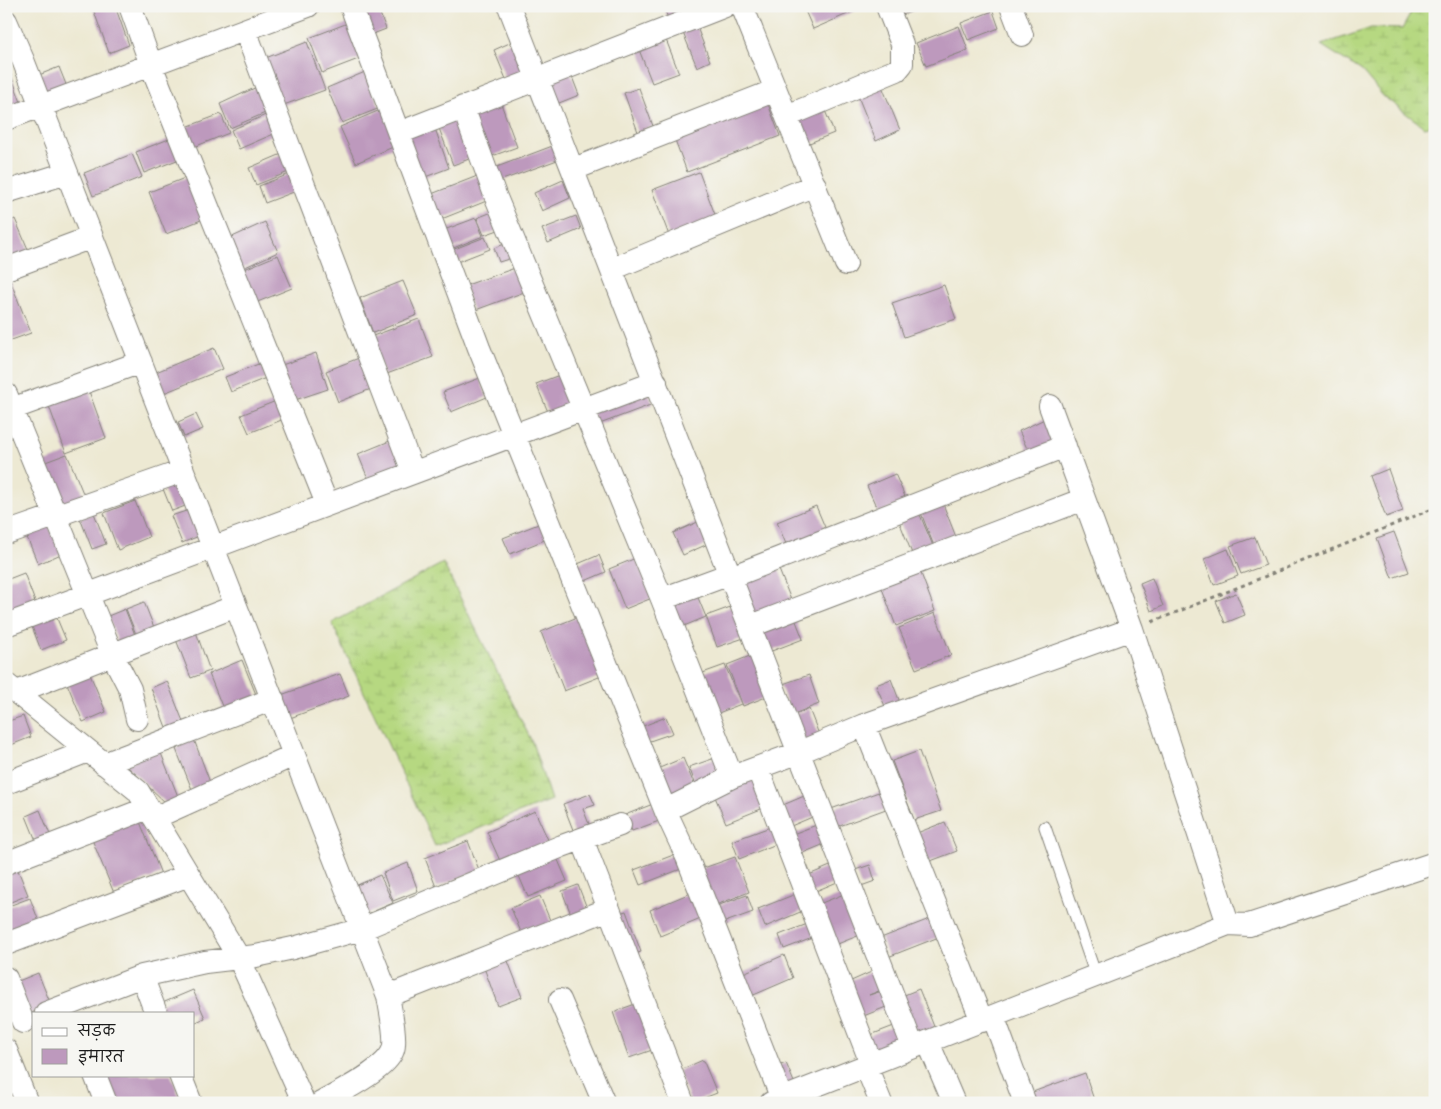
<svg xmlns="http://www.w3.org/2000/svg" width="1441" height="1109" font-family="Sriracha,'Playpen Sans Deva',sans-serif">
  <style>
    .wetland { fill: url(#wetland-marsh); stroke: #697a4e }
    .building { fill: #bd99bd }
    .lines { fill: none; stroke-linecap: round; stroke-linejoin: round }
    .service-casing { stroke: #848278; stroke-width: 13 }
    .minor-casing { stroke: #848278; stroke-width: 24 }
    .path { stroke: #848278; stroke-width: 3; stroke-dasharray: 4 4; stroke-linecap: butt }
    .service { stroke: #fff; stroke-width: 11 }
    .minor { stroke: #fff; stroke-width: 22 }
  </style>
  <defs>
    <pattern id="wetland-marsh" width="20" height="14" patternUnits="userSpaceOnUse" patternTransform="scale(1.25)"><rect width="20" height="14" fill="#b6d881"/><path d="M1 5h8M5 5V1M11 12h8M15 12V8" fill="none" stroke="#9cb96f"/></pattern>
  </defs>
  <rect width="100%" height="100%" fill="#f6f6f2"/>
  <filter id="ink" filterUnits="userSpaceOnUse"><feTurbulence type="fractalNoise" baseFrequency=".02" numOctaves="2"/><feDisplacementMap in="SourceGraphic" scale="10" xChannelSelector="R" yChannelSelector="G"/><feConvolveMatrix kernelMatrix="1 2 1 2 8 2 1 2 1" color-interpolation-filters="sRGB"/></filter>
  <filter id="wash" filterUnits="userSpaceOnUse"><feTurbulence type="fractalNoise" baseFrequency=".0096" numOctaves="4" result="noise"/><feDisplacementMap in="SourceGraphic" scale="20" xChannelSelector="R" yChannelSelector="G"/><feGaussianBlur stdDeviation="1.12" result="paint"/><feColorMatrix in="noise" values="0 0 0 0 0 0 0 0 0 0 0 0 0 0 0 0 0 1.4 0 .05"/><feComposite in="paint" operator="in"/></filter>
  <g filter="url(#wash)">
    <rect width="100%" height="100%" fill="#ede9d3"/>
    <path class="wetland" d="M1415,6h20v118l-11,3 -41,-31 -21,-25 -41,-26 50,-17 31,1z
      M443,563l89,179 19,58 -116,46 -103,-223z"/>
    <g id="blocks">
      <path class="building" d="M92,6h23l14,39 -20,8z
        M354,6h23l9,23 -21,8z
        M663,6h37l-32,12z
        M803,6h63l-53,23z
        M893,6h33l-29,11z
        M993,11l6,17 -31,12 -7,-17z
        M695,22l15,39 -13,6 -16,-39z
        M348,23l13,35 -39,15 -13,-35z
        M959,26l9,24 -42,16 -10,-23z
        M663,32l16,41 -27,10 -16,-41z
        M514,41l13,34 -19,9 -14,-34z
        M307,42l18,48 -44,16 -18,-47z
        M59,67l10,25 -25,11 -10,-26z
        M569,69l10,26 -25,10 -11,-25z
        M365,72l15,36 -38,15 -15,-35z
        M11,75l11,30 -16,5v-33z
        M879,79l21,51 -24,11 -21,-52z
        M259,86l11,25 -40,17 -10,-24z
        M639,88l14,38 -15,6 -14,-39z
        M765,96l15,40 -93,36 -15,-40z
        M500,101l17,46 -33,12 -17,-46z
        M822,103l12,30 -27,11 -12,-30z
        M385,108l15,36 -44,19 -16,-36z
        M221,114l8,19 -40,16 -8,-20z
        M268,114l8,19 -37,16 -8,-19z
        M461,114l16,42 -24,9 -16,-42z
        M433,123l16,45 -29,11 -16,-45z
        M174,137l8,21 -38,15 -8,-21z
        M555,145l5,14 -66,24 -5,-13z
        M284,153l7,18 -35,14 -7,-17z
        M132,154l10,23 -49,19 -9,-23z
        M699,172l18,48 -47,18 -18,-48z
        M292,173l7,17 -34,13 -6,-17z
        M485,173l9,25 -55,22 -10,-25z
        M190,176l16,42 -40,16 -17,-42z
        M563,180l7,18 -28,13 -8,-18z
        M497,210l7,18 -20,7 -7,-17z
        M576,216l5,13 -33,14 -6,-14z
        M476,218l7,18 -32,13 -7,-19z
        M15,219l16,37 -25,9v-42z
        M265,222l13,30 -37,17 -13,-30z
        M485,237l5,12 -33,13 -5,-12z
        M510,242l5,15 -16,5 -5,-14z
        M278,255l14,33 -37,15 -13,-33z
        M518,267l9,24 -54,20 -9,-25z
        M8,275l23,58 -25,9v-66z
        M403,281l14,34 -44,18 -13,-35z
        M944,285l12,34 -52,18 -12,-34z
        M419,319l14,38 -49,18 -14,-38z
        M214,348l9,21 -59,24 -8,-21z
        M316,353l12,36 -36,12 -13,-35z
        M364,356l12,31 -38,15 -12,-31z
        M261,363l5,15 -35,14 -6,-15z
        M562,374l12,30 -25,10 -13,-30z
        M480,378l7,19 -36,15 -8,-20z
        M86,383l20,55 -40,15 -20,-55z
        M647,390l6,14 -56,21 -5,-14z
        M276,401l8,18 -35,14 -8,-18z
        M196,414l7,15 -19,8 -6,-15z
        M1051,416l12,27 -32,14 -12,-26z
        M397,438l11,28 -39,15 -11,-27z
        M67,454l18,44 -27,10 -18,-44z
        M1388,469l15,42 -17,6 -15,-41z
        M895,474l12,27 -28,12 -12,-27z
        M177,477l11,28 -16,6 -11,-27z
        M941,499l17,43 -22,9 -17,-43z
        M135,501l14,36 -31,13 -14,-37z
        M816,506l11,26 -39,17 -11,-27z
        M917,508l17,40 -21,8 -16,-40z
        M189,510l10,26 -17,7 -11,-27z
        M94,513l12,31 -14,5 -12,-31z
        M47,520l14,34 -23,10 -14,-34z
        M700,521l10,22 -27,12 -10,-22z
        M541,523l6,16 -37,15 -7,-16z
        M1394,532l15,40 -17,6 -15,-40z
        M1255,537l11,28 -25,9 -11,-28z
        M1228,549l10,27 -24,9 -10,-26z
        M599,555l7,17 -26,11 -7,-17z
        M636,558l16,40 -27,11 -16,-40z
        M776,562l15,38 -37,15 -15,-38z
        M919,568l16,43 -39,15 -16,-43z
        M24,573l13,34 -27,10 -4,-10v-27z
        M1152,578l11,28 -12,5 -11,-28z
        M694,588l12,29 -27,11 -12,-29z
        M1236,593l9,22 -20,8 -9,-22z
        M144,602l13,33 -18,7 -13,-33z
        M736,605l11,32 -30,10 -11,-31z
        M53,609l13,31 -25,10 -12,-31z
        M125,609l12,31 -18,6 -11,-30z
        M935,613l16,42 -35,14 -17,-41z
        M580,616l24,59 -40,16 -23,-59z
        M794,616l9,23 -34,13 -9,-23z
        M195,629l15,42 -19,7 -16,-41z
        M755,654l16,41 -28,11 -16,-41z
        M242,660l15,37 -33,14 -15,-37z
        M725,665l16,39 -25,10 -16,-40z
        M89,672l17,40 -23,10 -17,-41z
        M340,674l9,22 -59,22 -9,-23z
        M809,675l10,29 -28,11 -11,-30z
        M891,679l10,26 -14,6 -11,-26z
        M167,681l19,48 -17,6 -18,-47z
        M809,709l11,28 -14,6 -12,-28z
        M23,716l8,21 -25,10v-25z
        M666,717l7,16 -29,10 -6,-15z
        M193,737l18,48 -18,7 -17,-43z
        M159,748l20,51 -12,5 -41,-39z
        M919,751l22,60 -27,9 -22,-59z
        M718,757l5,15 -28,11 -6,-16z
        M683,758l13,31 -28,11 -13,-30z
        M753,776l13,31 -40,16 -13,-31z
        M887,789l7,17 -57,21 -6,-18z
        M590,794l5,11 -12,4 8,20 -16,6 -12,-31z
        M809,794l8,21 -26,11 -8,-21z
        M653,804l6,17 -27,10 -7,-16z
        M40,810l13,32 -14,6 -13,-32z
        M535,811l14,31 -48,21 -14,-31z
        M138,817l23,57 -47,19 -23,-56z
        M945,822l12,29 -29,11 -11,-29z
        M819,824l8,19 -29,12 -8,-20z
        M773,826l6,17 -40,16 -7,-18z
        M468,841l11,29 -43,17 -11,-29z
        M555,853l12,28 -39,16 -12,-28z
        M676,854l5,15 -41,16 -6,-15z
        M735,857l14,35 -38,15 -13,-37z
        M408,863l10,28 -25,10 -10,-28z
        M835,864l7,16 -31,13 -7,-16z
        M16,865l12,30 -22,9v-35z
        M870,865l5,16 -14,5 -6,-16z
        M380,875l13,28 -28,12 -12,-28z
        M578,885l12,31 -16,6 -12,-31z
        M693,892l10,26 -43,18 -10,-26z
        M849,892l16,41 -35,14 -16,-41z
        M798,893l7,17 -40,17 -7,-18z
        M747,895l6,17 -36,13 -6,-17z
        M540,896l12,29 -29,12 -12,-29z
        M30,898l11,29 -35,13v-33z
        M626,911l15,41 -10,3 -15,-41z
        M937,916l7,19 -56,22 -7,-19z
        M810,923l5,14 -31,12 -5,-14z
        M784,955l9,23 -44,19 -10,-22z
        M506,956l16,41 -24,9 -15,-41z
        M878,969l8,19 -17,7 16,-5 6,15 -30,12 -12,-35z
        M38,973l13,32 -27,11 -13,-32z
        M919,989l16,40 -17,7 -16,-40z
        M193,990l12,28 -11,5v-10h-31l-3,-9z
        M641,1002l17,46 -29,10 -16,-46z
        M899,1024l7,20 -31,12 -7,-20z
        M703,1060l14,33 -26,10 -13,-32z
        M786,1063l10,24 -15,7 -11,-25z
        M1085,1073l10,30h-62l-3,-10z
        M103,1075h68l11,28h-69z"/>
    </g>
  </g>
  <g filter="url(#ink)">
    <use href="#blocks" fill-opacity="0" stroke="#848278" stroke-width="1"/>
    <g class="lines">
      <defs>
        <path id="service" d="M1045,827l51,149"/>
        <path id="minor" d="M130,6l21,59 176,439
          M351,6l128,342 187,464 21,45 95,242
          M509,6l404,1041
          M742,6l104,258
          M1011,6l11,29
          M6,21l17,39 365,936 221,-87 74,194
          M245,30l168,442
          M463,107l32,88 167,404 70,178
          M787,116l110,-46 5,-6v-20l-15,-38
          M6,119l302,-113
          M399,133l326,-127
          M574,169l202,-79
          M6,192l61,-19
          M6,269l86,-32
          M612,269l203,-84
          M6,394l106,260 18,35 7,30
          M1050,406l82,223 96,295
          M6,411l135,-49
          M6,533l177,-62
          M731,577l334,-131
          M662,599l68,-25
          M6,625l650,-243
          M751,626l333,-127
          M6,684l132,107 101,167 65,145
          M17,692l219,-86
          M864,725l118,296
          M104,764l169,-65
          M758,769l113,294
          M6,783l82,-32
          M666,812l8,-6 58,-29 68,-25 64,-27 268,-96
          M154,818l140,-63
          M582,839l27,70
          M6,863l142,-55
          M6,944l183,-69
          M142,976l14,37
          M6,978l17,44
          M560,1000l44,103
          M46,1013l96,-37 63,-14 51,-6 37,-8 69,-19 200,-83 58,-21
          M993,1016l32,87
          M928,1042l26,61
          M6,1050l21,53
          M866,1066l15,37
          M95,1075l11,28
          M180,1075l11,28
          M321,1103c19,-11 65,-33 72,-53 4,-11 -3,-42 -5,-54
          M771,1103l457,-179 21,1 186,-62"/>
      </defs>
      <use href="#service" class="service-casing"/>
      <use href="#minor" class="minor-casing"/>
      <path class="path" d="M1152,622l283,-114"/>
      <use href="#service" class="service"/>
      <use href="#minor" class="minor"/>
    </g>
  </g>
  <rect width="1441" height="1109" fill="none" stroke="#f6f6f2" stroke-width="25"/>
  <rect x="32" y="1012" width="162" height="65" fill="#f6f6f2" stroke="#9f9f9c"/>
  <rect x="42" y="1028" width="25" height="8" fill="#ffffff" stroke="#9f9f9c"/>
  <text x="78" y="1036" font-size="15" fill="#1c1c1c">सड़क</text>
  <rect x="42" y="1049" width="25" height="15" fill="#bd99bd" stroke="#9f9f9c"/>
  <text x="78" y="1062" font-size="15" fill="#1c1c1c">इमारत</text>
</svg>
